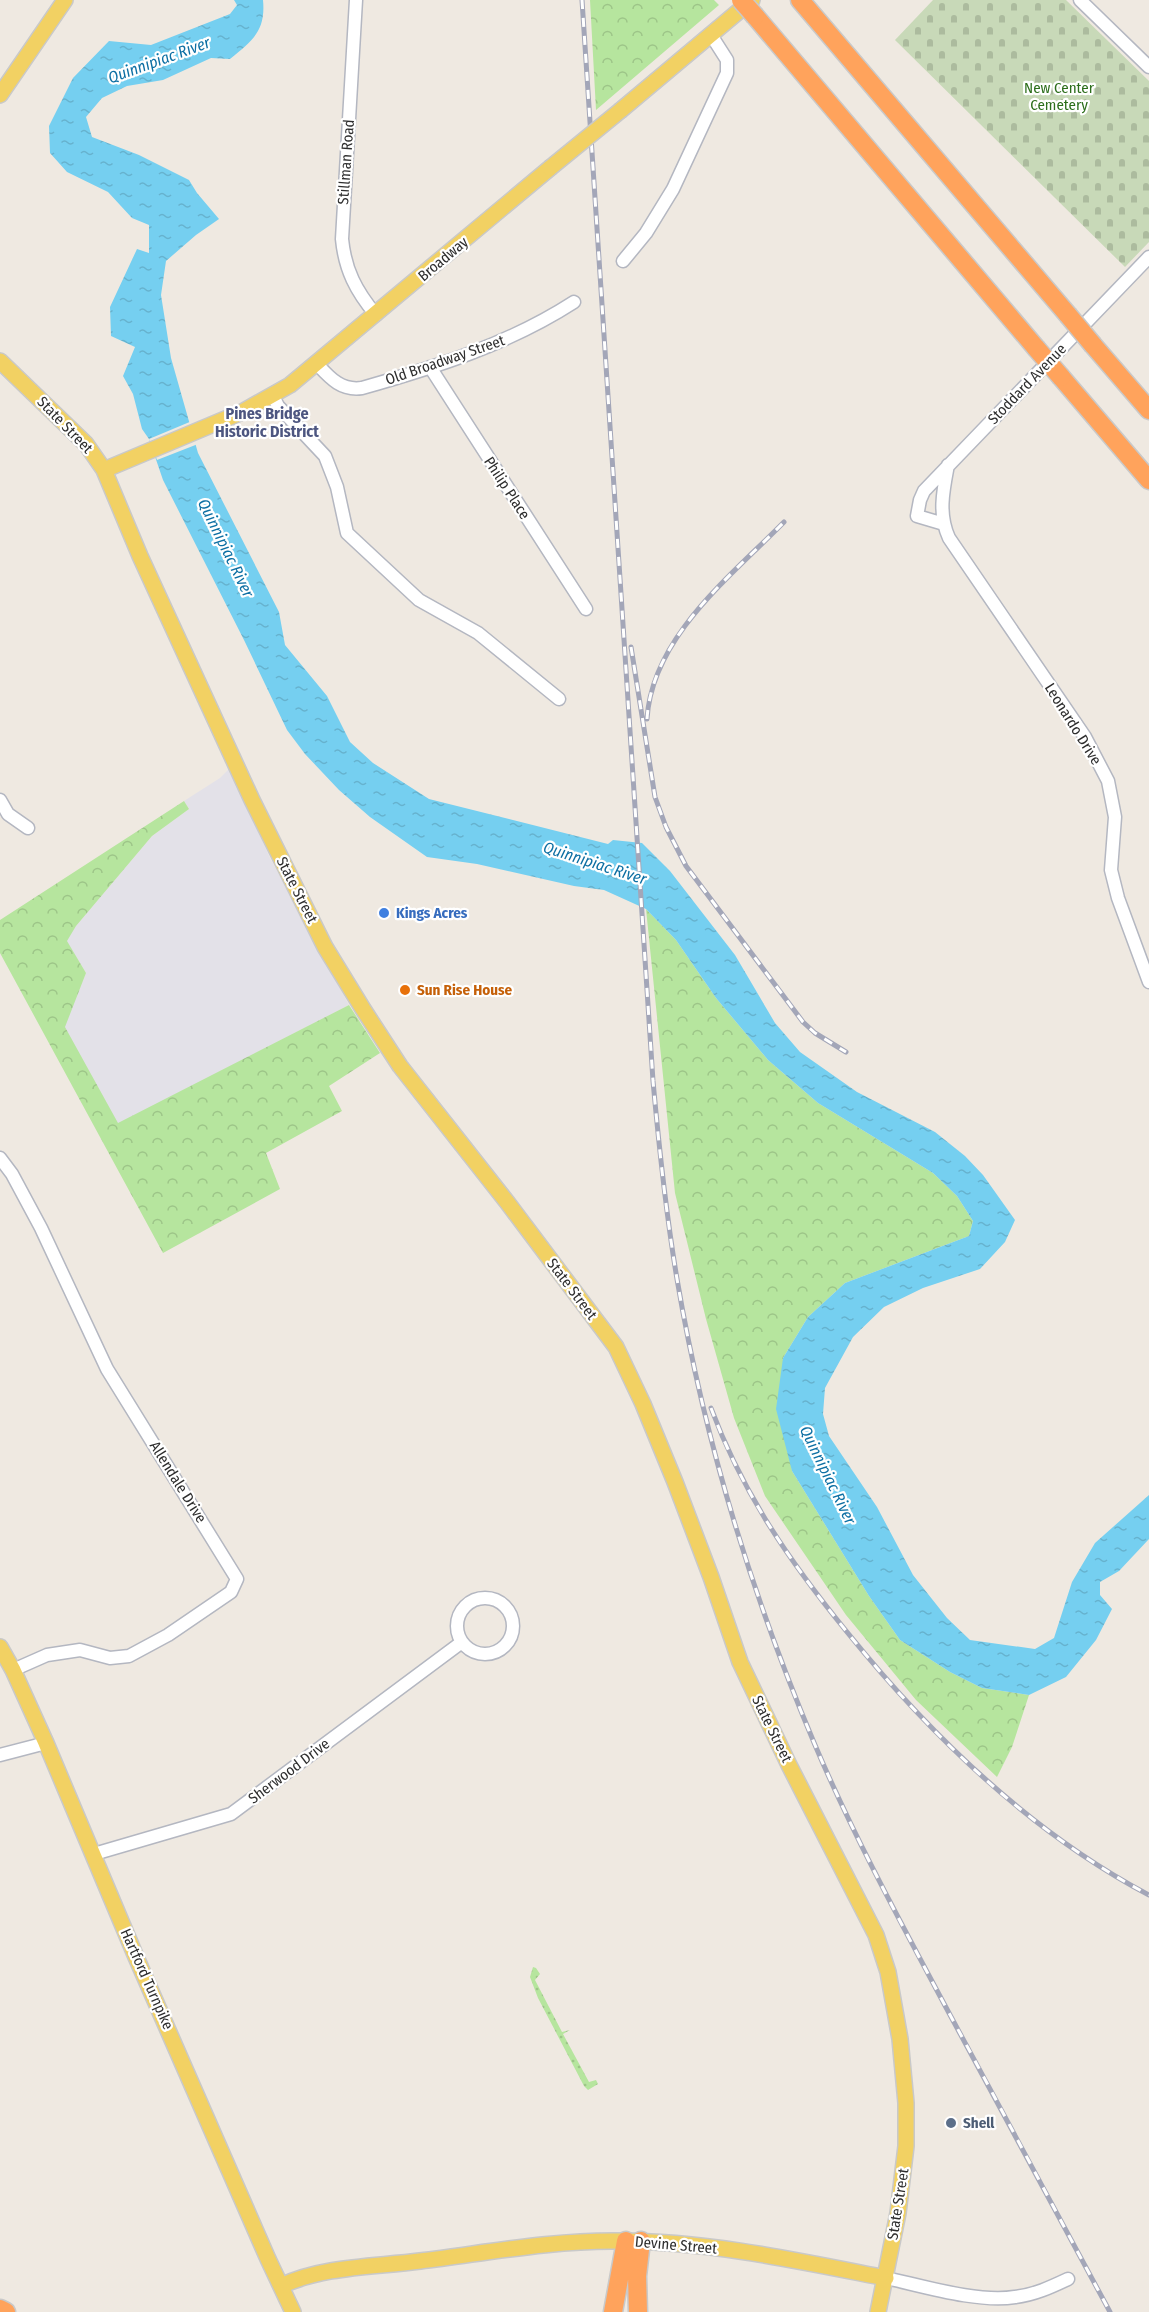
<svg xmlns="http://www.w3.org/2000/svg" width="1149" height="2312" font-family="'Fira Sans Condensed',sans-serif">
  <style>
    .industrial { fill: #e3e1e8 }
    .grass { fill: url(#grass-dots) }
    .forest { fill: url(#forest-crowns) }
    .cemetery { fill: url(#cemetery-stones) }
    .water { fill: url(#water-ripples) }
    .pier { fill: #efe9e1 }
    .lines { fill: none; stroke-linecap: round; stroke-linejoin: round }
    .minor-casing { stroke: #b4b7c1; stroke-width: 15 }
    .major-casing { stroke: #c9c9c9; stroke-width: 18 }
    .highway-casing { stroke: #c9c9c9; stroke-width: 21 }
    .minor { stroke: #fff; stroke-width: 12 }
    .major { stroke: #f2d163; stroke-width: 15 }
    .highway { stroke: #ffa35c; stroke-width: 18 }
    .rail-casing { stroke: #a3a6b8; stroke-width: 5 }
    .rail { stroke: #fff; stroke-width: 3; stroke-dasharray: 9; stroke-linecap: butt }
    .major-bridge-casing { stroke: #c9c9c9; stroke-width: 18; stroke-linecap: butt }
    .highway-bridge-casing { stroke: #c9c9c9; stroke-width: 21; stroke-linecap: butt }
    .major-bridge { stroke: #f2d163; stroke-width: 15 }
    .highway-bridge { stroke: #ffa35c; stroke-width: 18 }
    .shop-dot { fill: #3f7fe0; stroke: #fff; stroke-width: 2 }
    .food-dot { fill: #e8710a; stroke: #fff; stroke-width: 2 }
    .service-dot { fill: #5c6f8a; stroke: #fff; stroke-width: 2 }
    .labels { text-anchor: middle; dominant-baseline: central; stroke-width: 4.5; stroke-linejoin: round; paint-order: stroke }
    .park-label { font-size: 15px; fill: #2c6e1b; stroke: #fff }
    .street-label { font-size: 15px; fill: #2e2e2e; stroke: #fff }
    .shop-label { font-size: 15px; font-weight: bold; fill: #366cbe; stroke: #fff; text-anchor: start }
    .food-label { font-size: 15px; font-weight: bold; fill: #c56008; stroke: #fff; text-anchor: start }
    .service-label { font-size: 15px; font-weight: bold; fill: #4e5e75; stroke: #fff; text-anchor: start }
    .water-label { font-size: 16px; font-style: italic; fill: #0d6fa3; stroke: #fff }
    .neighbourhood-label { font-size: 16px; font-weight: bold; fill: #4d5680; stroke: #fff }
  </style>
  <defs>
    <pattern id="grass-dots" width="8" height="8" patternUnits="userSpaceOnUse" patternTransform="scale(1.5)"><rect width="8" height="8" fill="#b6e59e"/><path d="M2 2h.1M6 6h.1" fill="none" stroke="#9dc588" stroke-width="1.8" stroke-linecap="round"/></pattern>
    <pattern id="forest-crowns" width="20" height="18" patternUnits="userSpaceOnUse" patternTransform="scale(1.5)"><rect width="20" height="18" fill="#b6e59e"/><path d="M2 6a3 3 0 1 1 6 0M12 15a3 3 0 1 1 6 0" fill="none" stroke="#9dc588"/></pattern>
    <pattern id="cemetery-stones" width="16" height="16" patternUnits="userSpaceOnUse" patternTransform="scale(1.5)"><rect width="16" height="16" fill="#c8d9b8"/><path d="M2 7V4a2 2 0 0 1 4 0v3zM10 15v-3a2 2 0 0 1 4 0v3z" fill="#acbb9e"/></pattern>
    <pattern id="water-ripples" width="26" height="14" patternUnits="userSpaceOnUse" patternTransform="scale(1.5)"><rect width="26" height="14" fill="#75cff0"/><path d="M2 4q2-2 4 0t4 0M15 11q2-2 4 0t4 0" fill="none" stroke="#66b2ce"/></pattern>
  </defs>
  <rect width="100%" height="100%" fill="#efe9e1"/>
  <path class="industrial" d="M229,769l42,91 78,145 -231,119 -54,-97 22,-54 -20,-32 10,-15 76,-90 37,-27 -5,-8 36,-23z"/>
  <path class="grass" d="M533,1967l3,1 4,6 -5,6 27,52 8,-2 -7,4 26,48 7,-2 2,4 -10,6 -4,-4 -46,-88 -8,-21z"/>
  <path class="forest" d="M590,0h124l5,5 -123,105z
    M184,801l5,8 -37,27 -76,90 -9,15 19,32 -21,54 53,96 231,-118 31,48 -51,33 13,25 -76,42 14,36 -117,64 -163,-300v-33z
    M646,909l30,31 40,58 52,62 50,43 115,70 24,23 16,25 -4,15 -124,47 -37,34 -25,41 9,113 77,125 31,44 50,32 32,16 47,7 -17,52 -15,30 -81,-77 -70,-85 -81,-119 -31,-78 -28,-99 -31,-126z"/>
  <path class="cemetery" d="M933,0h133l83,81v161l-24,25 -230,-227z"/>
  <path class="water" d="M234,0h29c3,31 -11,41 -33,59l-19,-1 -48,22 -36,6 -25,12 -16,19 6,20 47,18 50,25 8,13 22,26 -23,16 -30,26 -5,34 10,63 27,95 81,159 6,33 42,51 23,46 23,21 56,36 179,45 5,-4 29,3 28,28 65,84 40,68 25,29 57,40 78,40 30,24 18,19 32,45 -10,22 -25,27 -57,19 -39,19 -31,30 -28,51 -2,26 6,22 48,71 36,68 34,43 23,22 65,9 19,-11 18,-56 23,-39 54,-48v44l-30,32 -19,11v13l12,14 -16,31 -30,37 -37,18 -47,-7 -32,-16 -50,-32 -31,-44 -77,-125 -16,-62 7,-51 25,-41 37,-34 124,-47 4,-15 -16,-25 -24,-23 -115,-70 -50,-43 -52,-62 -40,-58 -30,-31 -42,-19 -30,-4 -97,-22 -50,-7 -57,-40 -31,-27 -34,-36 -18,-24 -43,-90 -81,-160 -14,-41 -7,-10 -9,-35 -10,-18 12,-29 -24,-11 -1,-29 27,-58 12,4v-28l-17,-7 -24,-26 -41,-20 -17,-19 -1,-27 24,-48 36,-37 42,4 79,-31 7,-9z"/>
  <path class="pier" d="M192,421l6,23 -41,16 -8,-21z"/>
  <g class="lines">
    <defs>
      <path id="minor" d="M356,0l-14,239c3,31 14,52 34,76
        M1080,0l69,67
        M623,261l23,-28 27,-44 54,-116v-13l-16,-25
        M317,364c13,14 24,27 45,24 74,-21 147,-44 212,-86
        M430,367l156,242
        M273,396l5,10 47,50 12,31 10,46 72,67 59,33 81,66
        M948,465c-5,26 -10,49 1,73l136,199 23,44 7,36 -4,53 7,28 31,84
        M944,524l-27,-8 3,-16 4,-9 225,-234
        M0,800l8,14 20,14
        M0,1158l12,16 29,54 66,141 130,210 -6,13 -63,43 -39,21 -19,2 -30,-8 -33,5 -34,15
        M457 1626a28 28 0 1 1 56 0a28 28 0 1 1-56 0Z
        M0,1755l46,-12
        M94,1854l137,-40 231,-172
        M886,2278c37,8 92,25 129,19 19,-2 36,-10 53,-18"/>
      <path id="major" d="M0,95l65,-95
        M621,110l131,-110
        M0,361l86,83 18,26 36,86 112,244 73,147 38,62 37,57 107,136 109,145 27,57 32,78 36,95 29,85 49,103 87,170 12,37 12,67 6,64v43l-8,67 -20,99
        M104,470l138,-58 48,-27 260,-217
        M0,1647l13,23 33,73 90,214 132,302 25,53
        M281,2286c42,-20 93,-19 139,-25 66,-8 133,-21 199,-20 89,0 180,20 267,37"/>
      <path id="highway" d="M800,0l268,315
        M755,16l281,332
        M1093,345l56,65
        M1061,377l88,103
        M0,2309l6,3
        M613,2312l13,-71
        M638,2312l-1,-36 4,-35"/>
    </defs>
    <use href="#minor" class="minor-casing"/>
    <use href="#major" class="major-casing"/>
    <use href="#highway" class="highway-casing"/>
    <use href="#minor" class="minor"/>
    <use href="#major" class="major"/>
    <use href="#highway" class="highway"/>
    <defs>
      <path id="rail" d="M582,0l71,1081c6,66 13,133 24,198 27,159 75,317 138,466 39,92 87,180 134,268 54,99 107,199 161,299
        M631,647l24,150 11,30 20,39 117,156 12,11 31,19
        M647,719c5,-82 84,-143 137,-197
        M711,1408c32,86 79,154 136,224 84,104 183,200 302,263"/>
    </defs>
    <use href="#rail" class="rail-casing"/>
    <use href="#rail" class="rail"/>
    <defs>
      <path id="major-bridge" d="M550,168l71,-58"/>
      <path id="highway-bridge" d="M741,0l14,16
        M1068,315l25,30
        M1036,348l25,29"/>
    </defs>
    <use href="#major-bridge" class="major-bridge-casing"/>
    <use href="#highway-bridge" class="highway-bridge-casing"/>
    <use href="#major-bridge" class="major-bridge"/>
    <use href="#highway-bridge" class="highway-bridge"/>
  </g>
  <circle class="shop-dot" cx="384" cy="913" r="6"/>
  <circle class="food-dot" cx="405" cy="990" r="6"/>
  <circle class="service-dot" cx="951" cy="2123" r="6"/>
  <g class="labels">
    <g class="park-label">
      <text x="1059" y="88">New Center<tspan x="1059" dy="17">Cemetery</tspan></text>
    </g>
    <g class="street-label">
      <text transform="translate(346 162) rotate(-86)">Stillman Road</text>
      <text transform="translate(443 259) rotate(-40)">Broadway</text>
      <text transform="translate(445 360) rotate(-19)">Old Broadway Street</text>
      <text transform="translate(1027 384) rotate(-46)">Stoddard Avenue</text>
      <text transform="translate(65 425) rotate(46)">State Street</text>
      <text transform="translate(507 488) rotate(57)">Philip Place</text>
      <text transform="translate(1073 724) rotate(58)">Leonardo Drive</text>
      <text transform="translate(297 890) rotate(63)">State Street</text>
      <text transform="translate(572 1289) rotate(53)">State Street</text>
      <text transform="translate(178 1482) rotate(58)">Allendale Drive</text>
      <text transform="translate(772 1729) rotate(64)">State Street</text>
      <text transform="translate(289 1771) rotate(-37)">Sherwood Drive</text>
      <text transform="translate(147 1979) rotate(66)">Hartford Turnpike</text>
      <text transform="translate(898 2204) rotate(-81)">State Street</text>
      <text transform="translate(676 2245) rotate(5)">Devine Street</text>
    </g>
    <g class="shop-label">
      <text x="396" y="913">Kings Acres</text>
    </g>
    <g class="food-label">
      <text x="417" y="990">Sun Rise House</text>
    </g>
    <g class="service-label">
      <text x="963" y="2123">Shell</text>
    </g>
    <g class="water-label">
      <text transform="translate(159 60) rotate(-20)">Quinnipiac River</text>
      <text transform="translate(226 548) rotate(64)">Quinnipiac River</text>
      <text transform="translate(595 863) rotate(18)">Quinnipiac River</text>
      <text transform="translate(828 1475) rotate(64)">Quinnipiac River</text>
    </g>
    <g class="neighbourhood-label">
      <text x="267" y="413">Pines Bridge<tspan x="267" dy="18">Historic District</tspan></text>
    </g>
  </g>
</svg>
